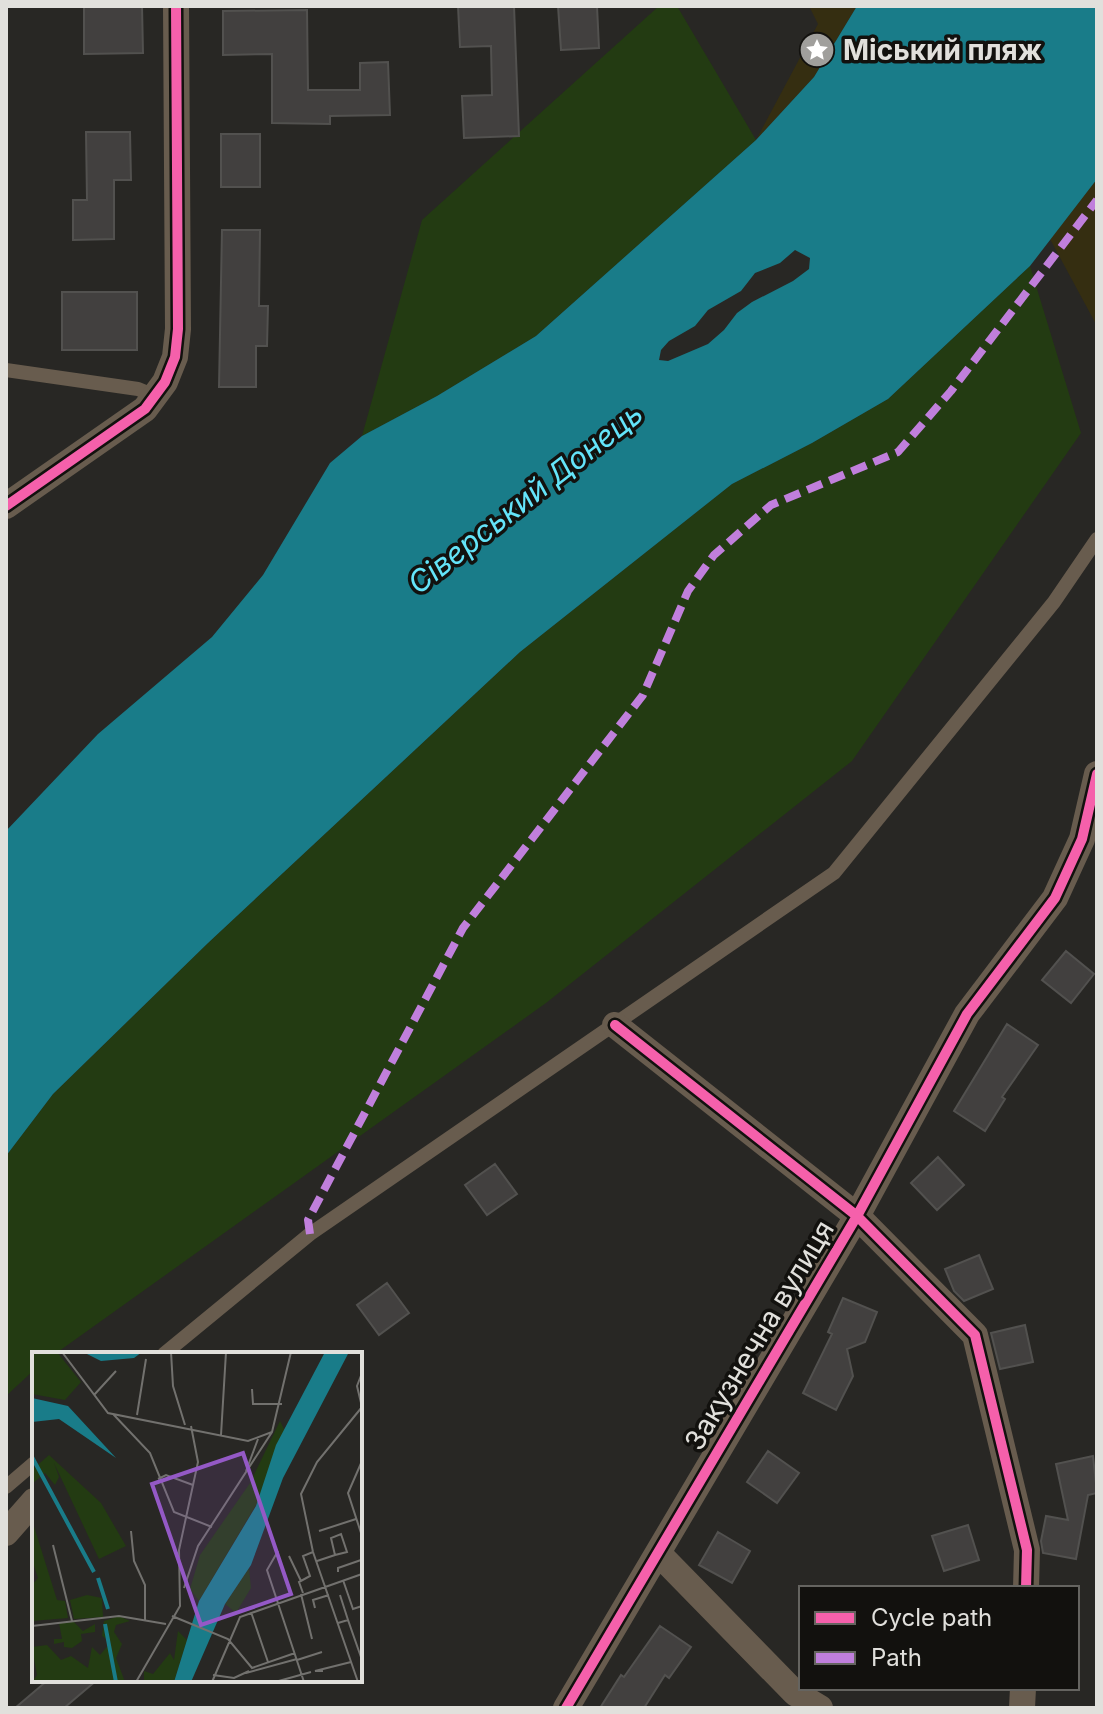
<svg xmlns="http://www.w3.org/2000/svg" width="1103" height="1714" font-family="Inter,sans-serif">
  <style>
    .green { fill: #233b12 }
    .sand { fill: #352e11 }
    .water { fill: #197c89; fill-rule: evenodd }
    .building { fill: #42403f; stroke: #52514f; stroke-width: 2 }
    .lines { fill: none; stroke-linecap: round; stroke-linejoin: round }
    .service { stroke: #685c4e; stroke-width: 14 }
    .minor { stroke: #685c4e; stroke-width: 26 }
    .quiet { stroke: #c07fdc; stroke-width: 8; stroke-dasharray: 16 8; stroke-linecap: butt }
    .cycleway-casing { stroke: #12110e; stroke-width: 15 }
    .cycleway { stroke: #f560ab; stroke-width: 10 }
    .labels { text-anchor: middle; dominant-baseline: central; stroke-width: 7; stroke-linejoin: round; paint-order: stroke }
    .poi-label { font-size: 28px; font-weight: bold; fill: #e1e0dc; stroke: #12110e; text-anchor: start }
    .street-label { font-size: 28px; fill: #e1e0dc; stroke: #12110e }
    .water-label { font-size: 30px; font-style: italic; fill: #64e4f9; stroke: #12110e }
    .inset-river { fill: none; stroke: #197c89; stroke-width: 4 }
    .inset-road { fill: none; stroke: #72716e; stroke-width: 2 }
    .view { fill: #9459c6; fill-opacity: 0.15; stroke: #9459c6; stroke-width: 4 }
    .inset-edge { fill: none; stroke: #e1e0dc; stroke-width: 4 }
  </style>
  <rect width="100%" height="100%" fill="#282724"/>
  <path class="green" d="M659,6h18l79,134 -220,196 -99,60 -75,40 60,-216z
    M1030,266l51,167 -229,328 -306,242 -491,351h-21v16l-28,26v-240l47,-62 155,-151 312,-291 212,-168 80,-41 76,-44z"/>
  <path class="sand" d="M809,6h48l-43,71 -58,63 62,-116z
    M1097,179v147l-47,-87z"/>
  <path class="water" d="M857,6h240v173l-67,87 -142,133 -76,44 -80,41 -212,168 -312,291 -155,151 -47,62v-325l92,-97 114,-97 51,-62 67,-112 32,-27 75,-40 99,-60 220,-196 58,-63zM795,250l15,8 -1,11 -16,12 -41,21 -15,11 -13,17 -16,14 -40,17 -9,-1 2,-10 8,-9 26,-15 13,-16 33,-19 14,-18 25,-10z"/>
  <path class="building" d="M84,6h58l1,47 -59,1z
    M458,6h56l5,130 -55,2 -2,-42 30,-1 -1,-49 -31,1z
    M558,6h39l2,42 -38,2z
    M307,10l1,80h52v-27l28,-1 2,53 -60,1v8l-58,-1v-69l-49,1v-44z
    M86,132h44l1,48h-17v59l-41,1v-40h14z
    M221,134h39v53h-39z
    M222,230h38l-1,76h9l-1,40h-11v41h-37z
    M62,292h75v58h-75z
    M1066,951l28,23 -23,29 -29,-23z
    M1007,1024l31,21 -36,52 3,2 -20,32 -31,-20z
    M938,1157l26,28 -27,25 -26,-27z
    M495,1164l22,30 -30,21 -22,-30z
    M979,1255l14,34 -29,12 -10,-10 -9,-22z
    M387,1283l22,30 -30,22 -22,-30z
    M843,1298l34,14 -12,30 -18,7 6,27 -17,34 -33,-17 29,-59 -4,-2z
    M1025,1325l8,37 -33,7 -9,-36z
    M768,1451l31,22 -22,30 -30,-21z
    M1093,1456l4,37 -9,2 -12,64 -33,-6 -2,-12 5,-25 22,4 -12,-56z
    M968,1525l11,35 -35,11 -12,-35z
    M718,1532l32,19 -18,32 -33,-18z
    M660,1626l31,21 -22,31 -4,-3 -21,33h-44l21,-33 3,2z
    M48,1680h49l-33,28h-49z"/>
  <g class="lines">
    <path class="service" d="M6,370l132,19 17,7
      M164,1354l146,-120 524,-361 220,-271 43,-63
      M6,1487l28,-24"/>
    <path class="minor" d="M6,506l139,-97 20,-27 10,-25 3,-28 -2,-323
      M615,1025l242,191 118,119 52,215 -1,38
      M6,1533l28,-32
      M658,1553l137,140 25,15
      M566,1708l291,-492 110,-202 88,-116 27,-59 15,-65
      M1022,1708l1,-20"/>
    <path class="quiet" d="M310,1234l-2,-14 155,-292 180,-233 45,-104 26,-36 57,-50 127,-53 53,-61 146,-191"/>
    <defs>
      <path id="cycleway" d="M6,506l139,-97 20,-27 10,-25 3,-28 -2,-323
        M615,1025l242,191 118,119 52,215 -1,38
        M566,1708l291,-492 110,-202 88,-116 27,-59 15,-65"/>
    </defs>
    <use href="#cycleway" class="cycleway-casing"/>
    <use href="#cycleway" class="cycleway"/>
  </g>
  <defs>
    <symbol id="sight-disc" viewBox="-11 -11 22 22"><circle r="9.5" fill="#a09f9c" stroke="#12110e"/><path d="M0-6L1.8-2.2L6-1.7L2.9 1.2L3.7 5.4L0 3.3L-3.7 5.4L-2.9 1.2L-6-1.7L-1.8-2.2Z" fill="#fff"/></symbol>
  </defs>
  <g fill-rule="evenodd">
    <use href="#sight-disc" x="797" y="30" width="40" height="40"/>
  </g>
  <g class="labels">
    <g class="poi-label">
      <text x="843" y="50">Міський пляж</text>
    </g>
    <g class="street-label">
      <text transform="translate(759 1335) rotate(-59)">Закузнечна вулиця</text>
    </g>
    <g class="water-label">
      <text transform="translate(525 498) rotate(-38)">Сіверський Донець</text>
    </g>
  </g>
  <g transform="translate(32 1352)">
    <rect width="330" height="330" fill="#282724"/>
    <path d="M0,0h25l24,30 -16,18 -33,-6zM248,69l5,10 -29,74 -57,96 -9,-12 10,-34 50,-72zM17,103l52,48 25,43 -27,13 -45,-96 5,14 -4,8 -10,-12 -13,11v-14zM0,168l25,80 8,1 3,17 -36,3v-36l6,-7 -6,-18zM217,216l2,20 -15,25 -11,-9zM55,243l15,3 1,19 -29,2 -4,-19zM87,264l11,5 -14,4 -2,7 8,12 -6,14 9,24h-93l5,-7 -5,-28 15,-2 14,15 10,-4 17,12 4,-21 8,8 11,-13 -9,-6 2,-15zM41,269l10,10 12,-7v8l-14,2 1,7 -10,7 -8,-1v-5l-10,2v-5h8l-3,-16zM146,279l9,9 -13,42h-30v-11l9,3 17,-21 4,7z" fill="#233b12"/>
    <path d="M51,0h59l-8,6 -33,3zM293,0h24l-66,126 -32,87 -26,39 -34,78h-17l25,-81 57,-95 20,-61zM0,46l36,8 48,52 -57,-39 -27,3z" fill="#197c89"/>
    <path class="inset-river" d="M0,105l62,115M66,226l10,31M73,272l11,58"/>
    <path class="inset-road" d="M30,0l46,61 140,28 24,-9M139,0l2,34 12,39M220,37l1,15h29M62,43l22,-24M330,55l-5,-21 5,-13M81,62l37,39 24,59 38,15M105,63l9,-56M189,83l5,-83M330,109l-14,32 14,43M214,119l12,-32M126,127l8,-4 27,10M99,179l3,30 11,24v35M287,179l37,-12M21,193l19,76M246,199l-11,19 37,112M257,204l12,25M285,209l18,-6 -4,-17 10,-4 6,18 -12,3M306,220v-4l23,-8M311,228l10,29 9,-3M152,236l14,-42 74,-114 19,-80M271,241l-4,-11 11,-6 -7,-20 10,-4M269,242l11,45M308,243l8,25M283,256l-2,-8 16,-5M219,260l17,50M140,264l56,23 24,29 43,-15M306,271l10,-3 14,40M0,274l87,-10 47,8M265,308l25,-8M291,319h-8l36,-9M214,321l51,-14M181,323l21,3 15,-7M104,330l44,-76 -1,-56 19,-88 -7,-36M180,330l28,-65 122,-43M243,330l36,-10M326,330l-45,-130 -12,-58 16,-32 45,-55"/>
    <path class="view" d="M211,101l48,141 -90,31 -49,-141z"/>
    <rect width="330" height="330" class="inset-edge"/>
  </g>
  <rect width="1103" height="1714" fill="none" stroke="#e1e0dc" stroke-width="16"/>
  <rect x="799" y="1586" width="280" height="104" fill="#12110e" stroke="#656460" stroke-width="2"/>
  <rect x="815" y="1612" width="40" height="12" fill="#f560ab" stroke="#656460" stroke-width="2"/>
  <text x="871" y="1626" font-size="24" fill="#e1e0dc">Cycle path</text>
  <rect x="815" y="1652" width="40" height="12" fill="#c07fdc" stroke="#656460" stroke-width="2"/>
  <text x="871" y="1666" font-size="24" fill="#e1e0dc">Path</text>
</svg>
